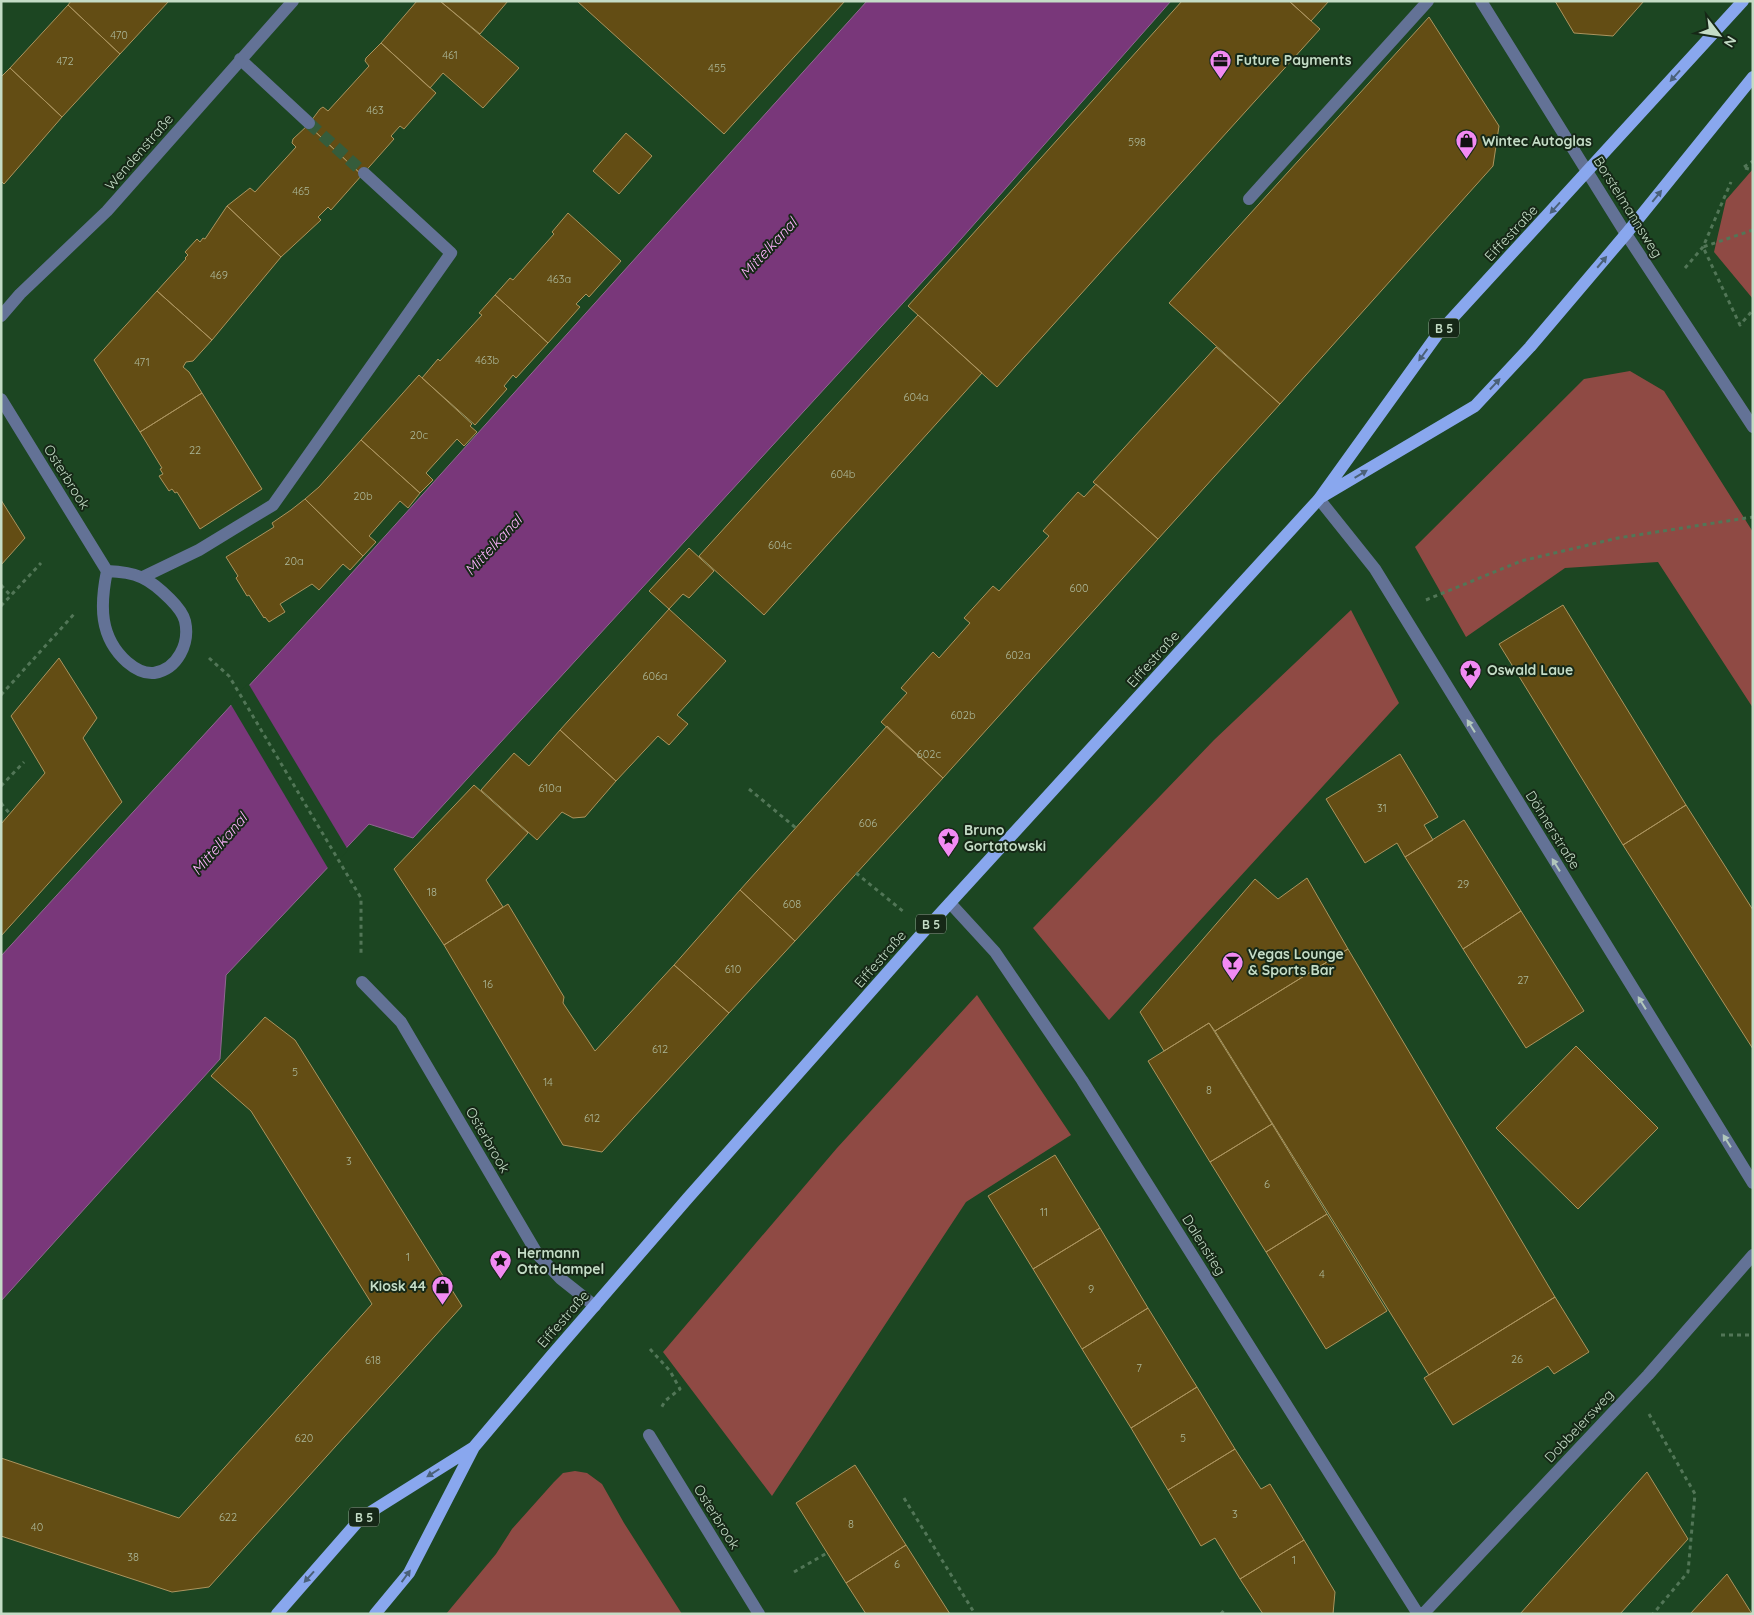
<svg xmlns="http://www.w3.org/2000/svg" width="1754" height="1615" font-family="Quicksand,sans-serif">
  <style>
    .green { fill: #8f4a44 }
    .water { fill: #79377a; stroke: #906891 }
    .pier { fill: #1c4622 }
    .building { fill: #634d14; stroke: #ab945e }
    .lines { fill: none; stroke-linecap: round; stroke-linejoin: round }
    .minor-tunnel { stroke: #355c3b; stroke-width: 12; stroke-dasharray: 12 6; stroke-linecap: butt }
    .path { stroke: #527657; stroke-width: 3; stroke-dasharray: 4 4; stroke-linecap: butt }
    .minor { stroke: #637296; stroke-width: 12 }
    .major { stroke: #89a7ee; stroke-width: 12 }
    .oneway { fill: #4a6178 }
    .oneway2 { fill: #b1c7bc }
    .labels { text-anchor: middle; dominant-baseline: central; stroke-width: 4; stroke-linejoin: round; paint-order: stroke }
    .number-label { font-size: 11px; fill: #acb89a }
    .shield { fill: #162817; stroke: #90a692; stroke-width: 1 }
    .shield-label { font-size: 12px; font-weight: bold; fill: #c4dcc6 }
    .poi-label { font-size: 14px; font-weight: bold; fill: #c4dcc6; stroke: #162817; text-anchor: start }
    .street-label { font-size: 14px; fill: #c4dcc6; stroke: #162817 }
    .water-label { font-size: 15px; font-style: italic; fill: #fdb3fd; stroke: #162817 }
  </style>
  <rect width="100%" height="100%" fill="#1c4622"/>
  <path class="green" d="M1753,169v130l-39,-47 12,-52z
    M1630,371l34,20 89,141v176l-95,-146 -93,6 -99,69 -51,-90 169,-168z
    M1351,610l48,93 -290,317 -76,-92 181,-188z
    M977,995l94,140 -105,67 -194,294 -109,-144 174,-204z
    M575,1471l12,2 15,11 22,39 58,91h-236l50,-60 16,-25 42,-47 9,-9z"/>
  <path class="water" d="M867,1h304l-225,255 -533,582 -44,-14 -143,151 -6,84 -219,242v-345l322,-351z"/>
  <path class="pier" d="M248,683l100,167 -19,20 -99,-167z"/>
  <path class="building" d="M71,1h98l-49,53 -52,-49z
    M417,1h23l79,67 -36,40 -40,-35 -13,15 -49,-45z
    M440,1h68l-28,33z
    M577,1h268l-121,133z
    M1182,1h107l31,28 -323,358 -89,-81z
    M1289,1h40l-18,20z
    M1555,1h89l-31,35 -39,-3z
    M68,5l52,49 -58,63 -52,-49z
    M1429,17l70,109 -6,40 -213,238 -111,-101z
    M381,43l55,50 -32,36 -4,-3 -9,10 3,3 -32,36 -54,-50 12,-16 3,-2 5,4 41,-45 -4,-5 1,-3z
    M10,68l52,49 -58,67 -3,-3v-104z
    M308,125l54,50 -31,35 -3,-3 -10,10 3,3 -40,37 -54,-51 23,-18 5,4 41,-45 -4,-4 1,-4z
    M626,133l26,23 -33,38 -26,-23z
    M227,206l54,51 -69,83 -55,-49 29,-32 -1,-1 3,-3 -3,-3 12,-13 3,3 3,-4 2,1z
    M568,213l53,48 -32,36 -3,-3 -10,10 4,3 -32,36 -53,-48 15,-17 3,2 41,-46 -2,-2z
    M157,291l55,49 -19,21 -7,1 -3,5 6,5 13,21 -62,39 -46,-72z
    M495,295l53,48 -32,35 -3,-3 -9,11 3,3 -32,36 -53,-47 16,-19 2,2 42,-46 -3,-2z
    M918,315l64,58 -218,242 -65,-59z
    M1216,347l64,57 -122,135 -65,-57z
    M419,375l53,49 -2,2 7,6 -13,14 -7,-7 -31,34 7,7 -13,13 -59,-53z
    M202,393l60,96 -62,40 -23,-37 -2,1 -3,-4 -3,2 -10,-15 4,-2 -3,-5 2,-1 -22,-36z
    M361,440l59,53 -12,15 -8,-7 -31,35 7,6 -13,14 -58,-57 14,-12z
    M1096,484l62,55 -215,239 -62,-56 26,-29 -6,-5 32,-36 6,6 31,-35 -6,-5 29,-32 6,5 50,-55 -6,-5 35,-39 6,5z
    M305,499l58,57 -13,14 -7,-6 -24,26 -7,-6 -32,20 5,8 -16,10 -4,-5 -1,1 -15,-23 -2,1 -11,-18 2,-2 -12,-19 48,-30 -2,-4 19,-13z
    M1,500l24,38 -24,27z
    M689,548l25,23 -25,27 -6,-4 -14,15 -20,-18z
    M1563,605l123,200 -63,40 -124,-201z
    M669,609l57,52 -49,54 11,9 -19,21 -11,-9 -42,45 -56,-51z
    M59,658l38,60 -14,20 39,64 -121,134v-112l44,-51 -34,-57z
    M887,726l56,52 -148,163 -55,-51z
    M560,730l56,51 -31,36 -12,1 -11,-6 -25,28 -56,-50 33,-37 15,13z
    M1400,754l38,63 -14,8 9,15 -28,17 -8,-14 -32,20 -39,-64z
    M474,785l54,48 -42,47 17,27 -59,38 -50,-76z
    M1686,805l67,105v139l-130,-204z
    M1464,820l57,91 -58,38 -58,-92z
    M1307,878l41,71 -133,82 -6,-8 -45,28 -24,-39 115,-133 23,20z
    M740,890l55,51 -66,72 -55,-48z
    M508,904l56,93 -1,6 32,48 79,-86 55,48 -127,139 -39,-7 -119,-200z
    M1521,911l63,100 -58,37 -63,-99z
    M1348,949l207,348 -126,78 -214,-344z
    M265,1017l30,23 167,266 -253,281 -37,5 -171,-56v-78l178,60 193,-214 -121,-193 -40,-35z
    M1209,1023l63,101 -62,38 -62,-101z
    M1576,1046l82,82 -80,81 -82,-81z
    M1272,1124l55,90 -61,38 -56,-90z
    M1055,1155l45,73 -67,41 -45,-73z
    M1327,1214l60,97 -61,38 -60,-97z
    M1100,1228l48,80 -66,41 -49,-80z
    M1555,1297l34,55 -35,22 -6,-8 -95,59 -29,-47z
    M1148,1308l49,79 -66,41 -49,-79z
    M1197,1387l38,62 -67,41 -37,-62z
    M1235,1449l26,40 9,-5 34,56 -64,39 -25,-41 -14,8 -33,-56z
    M855,1465l51,80 -60,38 -50,-80z
    M1647,1472l41,67 -68,75h-100z
    M1304,1540l31,52 -2,22h-70l-23,-35z
    M906,1545l44,69h-84l-20,-31z
    M1727,1574l25,40h-62z"/>
  <g class="lines">
    <path class="minor-tunnel" d="M309,123l55,50"/>
    <path class="path" d="M1744,167l9,-6
      M1745,168l8,2
      M1753,230l-50,17 37,78 13,-15
      M1685,268l18,-21 28,-65
      M1,585l10,11
      M1426,600l95,-39 97,-23 135,-21
      M1,606l40,-43
      M209,658l20,18 132,222v56
      M1,695l75,-83
      M1,786l23,-24
      M749,789l47,39
      M1,803l9,11
      M856,873l48,39
      M1721,1335h32
      M650,1349l20,22 10,18 -15,12 -5,9
      M1649,1414l46,80 -7,78 -35,42
      M904,1498l71,116
      M794,1572l33,-19
      M1221,1614l3,-4"/>
    <path class="minor" d="M1481,1l145,233 127,193
      M240,59l69,64
      M1249,199l179,-198
      M1,316l19,-22 87,-83 186,-210
      M1,399l106,172c-7,34 -8,66 20,91 7,6 17,12 27,11 24,-4 36,-30 31,-52 -2,-8 -9,-16 -15,-22 -21,-21 -33,-27 -63,-28
      M1319,499l56,70 378,614
      M143,577l56,-27 74,-45 178,-252 -87,-80
      M950,903l45,49 87,128 336,534
      M362,982l39,40 137,233 23,24 34,27
      M649,1435l110,179
      M1423,1614l225,-239 105,-120"/>
    <path class="major" d="M1323,496l152,-90 55,-59 96,-113 127,-157
      M277,1614l84,-96 113,-71
      M375,1614l34,-41 65,-126 78,-92 135,-156 239,-270 393,-430 118,-164 306,-334"/>
  </g>
  <defs><path id="oneway-solid" d="M-6-.8H1V-3.2L6.5 0L1 3.2V.8H-6Z" transform="scale(1.25)"/></defs>
  <g class="oneway">
    <use href="#oneway-solid" transform="translate(1675 76) rotate(132)"/>
    <use href="#oneway-solid" transform="translate(1657 196) rotate(-51)"/>
    <use href="#oneway-solid" transform="translate(1555 208) rotate(132)"/>
    <use href="#oneway-solid" transform="translate(1602 262) rotate(-50)"/>
    <use href="#oneway-solid" transform="translate(1423 355) rotate(126)"/>
    <use href="#oneway-solid" transform="translate(1495 384) rotate(-47)"/>
    <use href="#oneway-solid" transform="translate(1361 474) rotate(-31)"/>
    <use href="#oneway-solid" transform="translate(433 1473) rotate(148)"/>
    <use href="#oneway-solid" transform="translate(406 1576) rotate(-54)"/>
    <use href="#oneway-solid" transform="translate(309 1577) rotate(132)"/>
  </g>
  <g class="oneway2">
    <use href="#oneway-solid" transform="translate(1471 726) rotate(-122)"/>
    <use href="#oneway-solid" transform="translate(1556 865) rotate(-122)"/>
    <use href="#oneway-solid" transform="translate(1642 1003) rotate(-122)"/>
    <use href="#oneway-solid" transform="translate(1727 1141) rotate(-122)"/>
  </g>
  <defs>
    <symbol id="office-pin" viewBox="-11 -11 22 30"><path d="M0 17L-7.5 6A9.5 9.5 0 1 1 7.5 6Z" fill="#f28af3" stroke="#162817"/><path d="M-6-3h4V-5.5h4V-3h4V5H-6ZM-1-4.5V-3h2v-1.5ZM-6 0V1H6V0Z" fill="#111"/></symbol>
    <symbol id="shop-pin" viewBox="-11 -11 22 30"><path d="M0 17L-7.5 6A9.5 9.5 0 1 1 7.5 6Z" fill="#f28af3" stroke="#162817"/><path d="M-5-2.5h2.3a2.7 3.5 0 0 1 5.4 0H5L5.5 6h-11ZM-1.5-2.5h3a1.5 2.3 0 0 0-3 0Z" fill="#111"/></symbol>
    <symbol id="sight-pin" viewBox="-11 -11 22 30"><path d="M0 17L-7.5 6A9.5 9.5 0 1 1 7.5 6Z" fill="#f28af3" stroke="#162817"/><path d="M0-6L1.8-2.2L6-1.7L2.9 1.2L3.7 5.4L0 3.3L-3.7 5.4L-2.9 1.2L-6-1.7L-1.8-2.2Z" fill="#111"/></symbol>
    <symbol id="bar-pin" viewBox="-11 -11 22 30"><path d="M0 17L-7.5 6A9.5 9.5 0 1 1 7.5 6Z" fill="#f28af3" stroke="#162817"/><path d="M-6-5H6L.8 .8V4.5H3.5V6h-7V4.5H-.8V.8Z" fill="#111"/></symbol>
  </defs>
  <g fill-rule="evenodd">
    <use href="#office-pin" x="1208" y="48" width="25" height="34"/>
    <use href="#shop-pin" x="1454" y="128" width="25" height="34"/>
    <use href="#sight-pin" x="1458" y="658" width="25" height="34"/>
    <use href="#sight-pin" x="936" y="826" width="25" height="34"/>
    <use href="#bar-pin" x="1220" y="950" width="25" height="34"/>
    <use href="#sight-pin" x="488" y="1248" width="25" height="34"/>
    <use href="#shop-pin" x="430" y="1274" width="25" height="34"/>
  </g>
  <g class="labels">
    <g class="number-label">
      <text x="119" y="35">470</text>
      <text x="450" y="55">461</text>
      <text x="65" y="61">472</text>
      <text x="717" y="68">455</text>
      <text x="375" y="110">463</text>
      <text x="1137" y="142">598</text>
      <text x="301" y="191">465</text>
      <text x="219" y="275">469</text>
      <text x="559" y="279">463a</text>
      <text x="487" y="360">463b</text>
      <text x="142" y="362">471</text>
      <text x="916" y="397">604a</text>
      <text x="419" y="435">20c</text>
      <text x="195" y="450">22</text>
      <text x="843" y="474">604b</text>
      <text x="363" y="496">20b</text>
      <text x="780" y="545">604c</text>
      <text x="294" y="561">20a</text>
      <text x="1079" y="588">600</text>
      <text x="1018" y="655">602a</text>
      <text x="655" y="676">606a</text>
      <text x="963" y="715">602b</text>
      <text x="929" y="754">602c</text>
      <text x="550" y="788">610a</text>
      <text x="1382" y="808">31</text>
      <text x="868" y="823">606</text>
      <text x="1463" y="884">29</text>
      <text x="432" y="892">18</text>
      <text x="792" y="904">608</text>
      <text x="733" y="969">610</text>
      <text x="1523" y="980">27</text>
      <text x="488" y="984">16</text>
      <text x="660" y="1049">612</text>
      <text x="295" y="1072">5</text>
      <text x="548" y="1082">14</text>
      <text x="1209" y="1090">8</text>
      <text x="592" y="1118">612</text>
      <text x="349" y="1161">3</text>
      <text x="1267" y="1184">6</text>
      <text x="1044" y="1212">11</text>
      <text x="408" y="1257">1</text>
      <text x="1322" y="1274">4</text>
      <text x="1091" y="1289">9</text>
      <text x="1517" y="1359">26</text>
      <text x="373" y="1360">618</text>
      <text x="1139" y="1368">7</text>
      <text x="304" y="1438">620</text>
      <text x="1183" y="1438">5</text>
      <text x="1235" y="1514">3</text>
      <text x="228" y="1517">622</text>
      <text x="851" y="1524">8</text>
      <text x="37" y="1527">40</text>
      <text x="133" y="1557">38</text>
      <text x="1294" y="1560">1</text>
      <text x="897" y="1564">6</text>
    </g>
    <g class="shield">
      <rect x="1429" y="318.5" width="30" height="19" rx="4"/>
      <rect x="916" y="914.5" width="30" height="19" rx="4"/>
      <rect x="349" y="1507.5" width="30" height="19" rx="4"/>
    </g>
    <g class="shield-label">
      <text x="1444" y="328">B 5</text>
      <text x="931" y="924">B 5</text>
      <text x="364" y="1517">B 5</text>
    </g>
    <g class="poi-label">
      <text x="1236" y="60">Future Payments</text>
      <text x="1482" y="141">Wintec Autoglas</text>
      <text x="1487" y="670">Oswald Laue</text>
      <text x="964" y="830">Bruno<tspan x="964" dy="16">Gortatowski</tspan></text>
      <text x="1248" y="954">Vegas Lounge<tspan x="1248" dy="16">&amp; Sports Bar</tspan></text>
      <text x="517" y="1253">Hermann<tspan x="517" dy="16">Otto Hampel</tspan></text>
      <text x="426" y="1286" text-anchor="end">Kiosk 44</text>
    </g>
    <g class="street-label">
      <text transform="translate(139 152) rotate(-49)">Wendenstraße</text>
      <text transform="translate(1628 207) rotate(58)">Borstelmannsweg</text>
      <text transform="translate(1511 233) rotate(-47)">Eiffestraße</text>
      <text transform="translate(67 477) rotate(58)">Osterbrook</text>
      <text transform="translate(1153 659) rotate(-48)">Eiffestraße</text>
      <text transform="translate(1553 830) rotate(58)">Döhnerstraße</text>
      <text transform="translate(880 959) rotate(-49)">Eiffestraße</text>
      <text transform="translate(488 1140) rotate(60)">Osterbrook</text>
      <text transform="translate(1204 1245) rotate(58)">Dalenstieg</text>
      <text transform="translate(563 1319) rotate(-49)">Eiffestraße</text>
      <text transform="translate(1579 1426) rotate(-47)">Dobbelersweg</text>
      <text transform="translate(717 1517) rotate(58)">Osterbrook</text>
    </g>
    <g class="water-label">
      <text transform="translate(768 248) rotate(-47)">Mittelkanal</text>
      <text transform="translate(493 545) rotate(-47)">Mittelkanal</text>
      <text transform="translate(219 844) rotate(-49)">Mittelkanal</text>
    </g>
  </g>
  <rect width="1754" height="1615" fill="none" stroke="#c4dcc6" stroke-width="5"/>
  <g transform="translate(1719 35) rotate(121)" stroke="#162817" stroke-width="4" paint-order="stroke">
  <path d="M0-4L9 19L0 12L-9 19Z" fill="#c4dcc6"/>
  <text y="-8" font-size="14" font-weight="bold" text-anchor="middle" fill="#c4dcc6">N</text>
  </g>
</svg>
